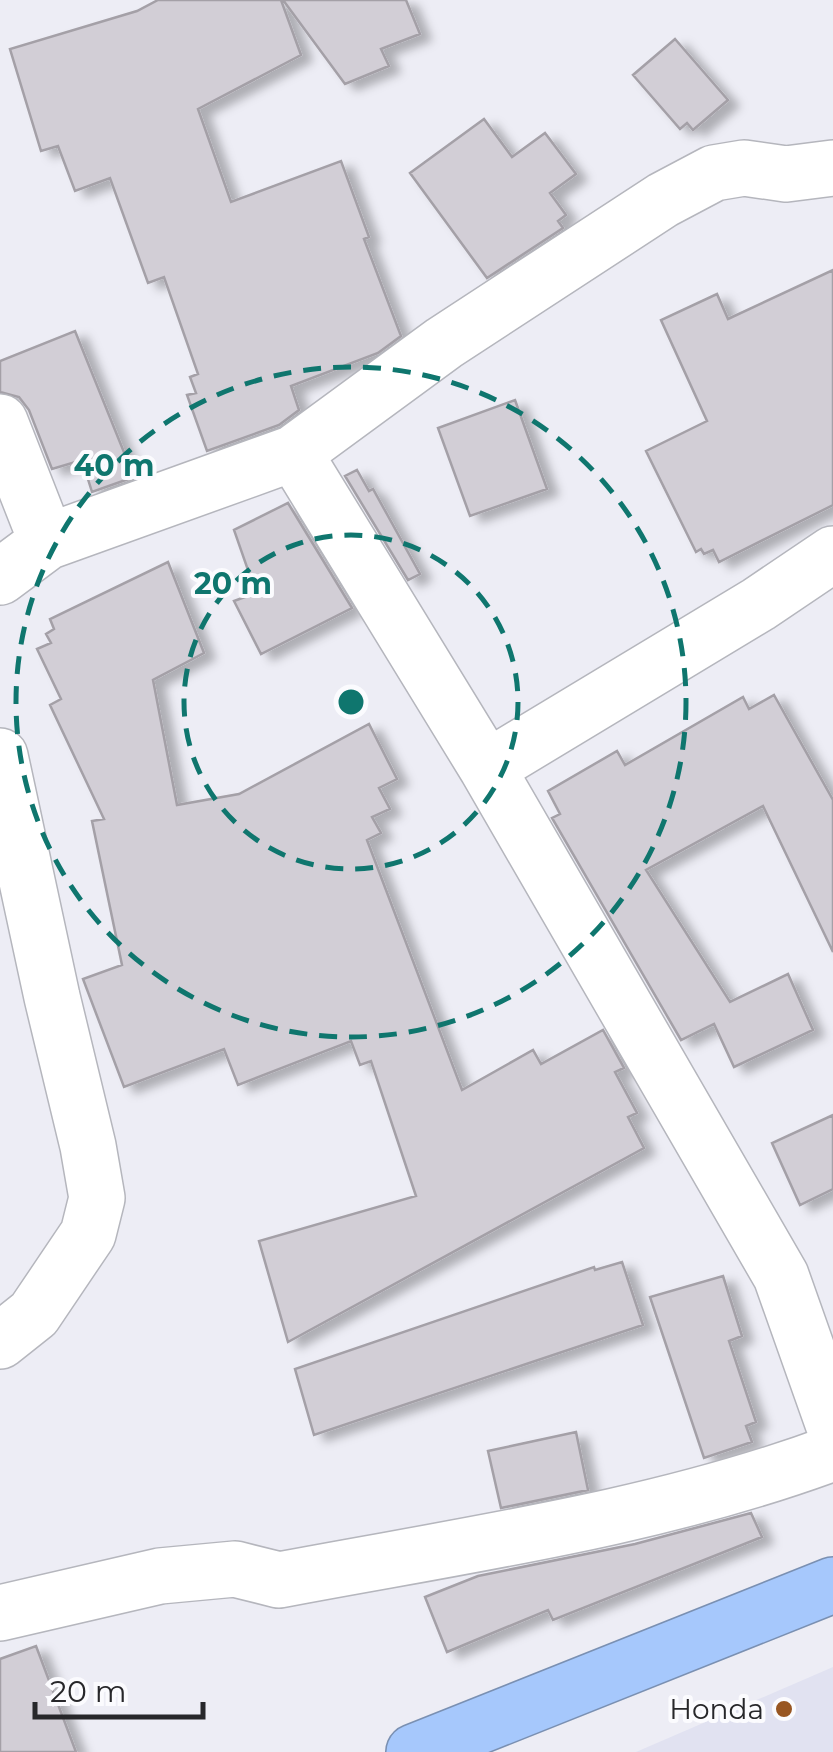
<svg xmlns="http://www.w3.org/2000/svg" width="833" height="1752" font-family="Montserrat,sans-serif">
  <style>
    .built { fill: #e1e2f1 }
    .building { fill: #d2ced6; stroke: #a4a0a7; stroke-width: 2.5; filter: url(#shadow) }
    .lines { fill: none; stroke-linecap: round; stroke-linejoin: round }
    .minor-casing { stroke: #b5b6bd; stroke-width: 58 }
    .highway-casing { stroke: #7a90b2; stroke-width: 58 }
    .minor { stroke: #fff; stroke-width: 55 }
    .highway { stroke: #a6c8fc; stroke-width: 55 }
    .ring { fill: none; stroke: #0f766e; stroke-width: 5; stroke-dasharray: 18 12 }
    .poi-dot { fill: #985622; stroke: #fbfbfe; stroke-width: 4 }
    .labels { text-anchor: middle; dominant-baseline: central; stroke-width: 8; stroke-linejoin: round; paint-order: stroke }
    .poi-label { font-size: 28px; fill: #27272a; stroke: #fbfbfe; text-anchor: end }
    .centre { fill: #0f766e; stroke: #fbfbfe; stroke-width: 5 }
    .ring-label { font-size: 30px; text-anchor: middle; font-weight: bold; fill: #0f766e; stroke: #fbfbfe; stroke-width: 8; stroke-linejoin: round; paint-order: stroke }
  </style>
  <defs>
    <filter id="shadow"><feDropShadow dx="11" dy="6" stdDeviation="5" flood-color="#0004"/></filter>
  </defs>
  <rect width="100%" height="100%" fill="#ededf5"/>
  <path class="built" d="M833,1667v85h-197z"/>
  <path class="building" d="M158,0h123l20,55 -103,54 33,93 110,-41 28,76 -5,2 37,97 -23,17 -87,33 8,24 -20,15 -72,26 -20,-56 9,-2 -6,-16 8,-3 -34,-97 -16,6 -38,-105 -35,13 -17,-45 -17,5 -31,-102 127,-38z
    M283,0h123l14,34 -39,15 8,17 -44,18z
    M675,39l53,61 -35,30 -6,-7 -7,6 -47,-54z
    M484,119l28,38 33,-24 31,41 -26,19 16,22 -8,6 5,7 -76,50 -77,-105z
    M833,270v235l-114,57 -6,-12 -9,4 -3,-5 -5,3 -50,-101 61,-30 -46,-101 56,-26 11,25z
    M75,331l59,146 -42,15 -10,-32 -30,9 -23,-59 -10,-13 -19,-5v-31z
    M515,400l32,89 -77,27 -32,-88z
    M357,470l12,21 4,-2 47,85 -12,6 -63,-104z
    M288,503l64,105 -91,46 -27,-53 22,-8 -22,-63z
    M168,562l36,91 -51,27 24,125 62,-11 130,-70 28,55 -18,9 11,21 -18,8 9,16 -14,7 95,250 71,-40 8,14 62,-34 21,38 -9,4 22,41 -9,4 16,31 -356,194 -29,-101 157,-45 -45,-135 -11,4 -9,-24 -113,44 -14,-36 -100,38 -41,-108 39,-14 -30,-144 12,-2 -54,-114 11,-6 -24,-50 14,-6 -5,-9 8,-5 -4,-10z
    M774,695l59,105v152l-70,-146 -117,64 84,132 58,-28 25,56 -79,37 -20,-43 -33,16 -129,-222 8,-4 -12,-23 69,-40 8,14 118,-68 6,12z
    M833,1115v74l-33,16 -28,-62z
    M622,1262l21,63 -329,110 -19,-66 299,-102 1,3z
    M723,1276l19,60 -13,5 27,81 -10,4 6,16 -48,16 -54,-161z
    M576,1432l12,58 -87,18 -13,-57z
    M751,1513l11,24 -209,83 -5,-10 -101,42 -22,-55 53,-21 157,-32z
    M36,1646l40,106h-76v-93z"/>
  <g class="lines">
    <defs>
      <path id="minor" d="M0,422l47,120
        M294,453l193,315 294,508 52,147
        M0,577l47,-35 247,-89 150,-110 219,-143 51,-27 30,-5 42,6 47,-6
        M0,756l52,241 36,149 9,52 -9,36 -54,80 -34,27
        M487,768l272,-164 74,-50
        M0,1613l160,-37 75,-7 44,11c185,-35 376,-61 554,-127"/>
      <path id="highway" d="M414,1752l419,-167"/>
    </defs>
    <use href="#minor" class="minor-casing"/>
    <use href="#highway" class="highway-casing"/>
    <use href="#minor" class="minor"/>
    <use href="#highway" class="highway"/>
  </g>
  <g class="ring">
    <circle cx="351" cy="702" r="167"/>
    <circle cx="351" cy="702" r="335"/>
  </g>
  <circle class="poi-dot" cx="784" cy="1709" r="10"/>
  <g class="labels">
    <g class="poi-label">
      <text x="764" y="1709">Honda</text>
    </g>
  </g>
  <circle cx="351" cy="702" r="15" class="centre"/>
  <g class="ring-label">
    <text x="114" y="476">40 m</text>
    <text x="233" y="594">20 m</text>
  </g>
  <path d="M35 1702v15h168v-15" fill="none" stroke="#27272a" stroke-width="5"/>
  <text x="50" y="1702" font-size="30" fill="#27272a" stroke="#fbfbfe" stroke-width="8" paint-order="stroke">20 m</text>
</svg>
